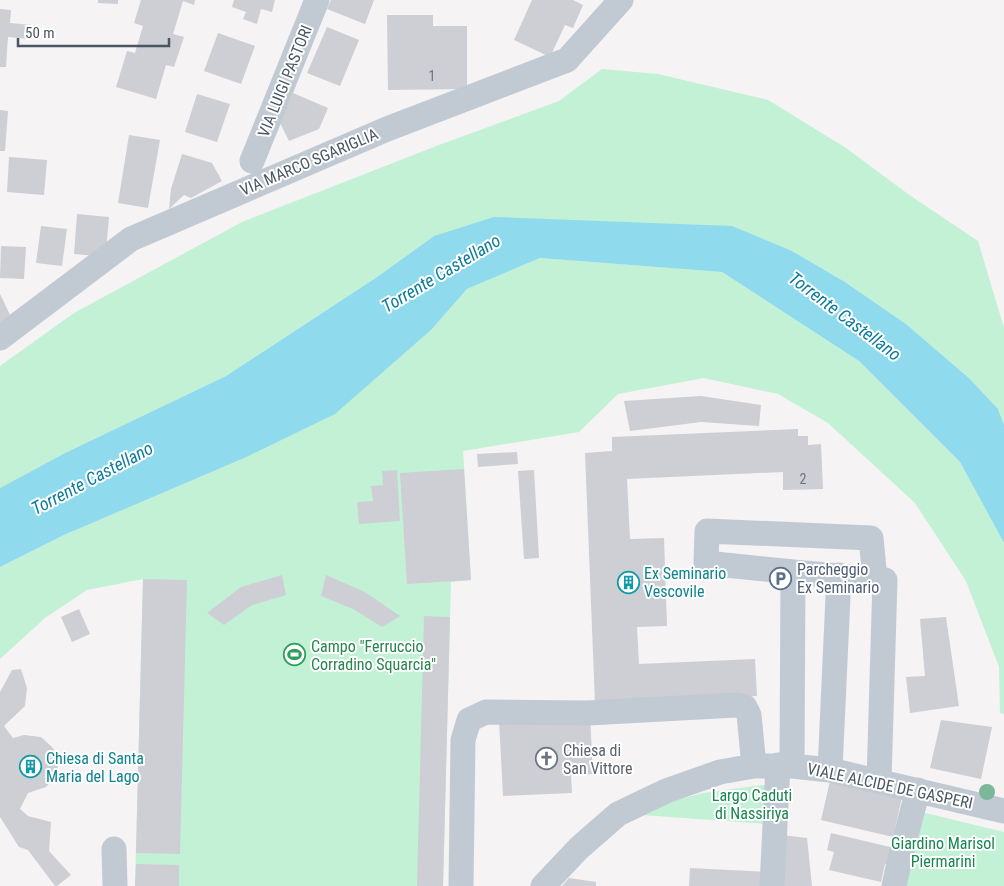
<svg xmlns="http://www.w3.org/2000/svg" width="1004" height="886" font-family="'Roboto Condensed',sans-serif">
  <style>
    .green { fill: #c3f1d5 }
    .water { fill: #90daee }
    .building { fill: #cdcfd5 }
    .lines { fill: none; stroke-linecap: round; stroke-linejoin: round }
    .minor { stroke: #c1cad2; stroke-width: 25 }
    .tree { fill: #7bb799 }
    .labels { text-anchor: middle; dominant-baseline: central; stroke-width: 4; stroke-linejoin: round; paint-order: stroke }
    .number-label { font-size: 14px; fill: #6b747e }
    .street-label { font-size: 16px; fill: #4a5661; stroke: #fff }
    .service-label { font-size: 16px; fill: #4e5e75; stroke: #fff; text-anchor: start }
    .culture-label { font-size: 16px; fill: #0d838f; stroke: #fff; text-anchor: start }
    .leisure-label { font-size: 16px; fill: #27864d; stroke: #fff; text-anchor: start }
    .worship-label { font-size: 16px; fill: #5b616d; stroke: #fff; text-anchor: start }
    .park-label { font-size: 16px; fill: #17864f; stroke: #fff }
    .water-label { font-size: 18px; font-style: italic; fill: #0c7c9b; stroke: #fff }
  </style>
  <rect width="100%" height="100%" fill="#f5f3f3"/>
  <path class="green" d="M602,69l56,5 110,26 78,48 62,46 70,47 26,87v97l-6,-16 -28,-30 -64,-55 -61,-42 -53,-31 -358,-15 -57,41 -151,99 -161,77 -65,35v-122l74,-53 168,-91 197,-77 120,-44z
    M540,258l182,14 137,89 101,101 44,81v171l-4,-1 -1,-46 -33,-86 -51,-78 -87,-80 -50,-29 -74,-16 -86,16 -39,38 -116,19 8,129 -20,2 -8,304h-308l8,-307 -56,11 -42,28 -45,41v-92l64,-32 178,-76 190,-130 35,-40z
    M762,785l10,1 -3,38 -127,-9 31,-14 30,-8z
    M913,810l91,22v54h-104z"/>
  <path class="water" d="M494,217l238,9 60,25 53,31 61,42 64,55 28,30 6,16v118l-44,-81 -101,-101 -137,-89 -182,-14 -73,31 -35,40 -97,85 -93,45 -178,76 -64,32v-79l65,-35 161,-77 151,-99 57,-41z"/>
  <path class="building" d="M98,0h20v4l-20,-1z
    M141,0h54l-1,5 -11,-4 -10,33 11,3 -10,30 -8,-2 -10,34 -40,-12 11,-36 8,2 8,-27 -9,-3z
    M234,0h41l-3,12 -11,-3 -4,15 -14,-5 3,-7 -14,-5z
    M331,0h43l-9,24 -38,-15z
    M532,0h41l10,5 -10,23 -8,-3 -15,32 -36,-17z
    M0,9l11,1 -1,13 22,2 -2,14 -22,-2 -2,30h-6z
    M387,15h46v11h34v63l-79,1z
    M327,27l32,13 -19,46 -33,-13z
    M218,33l37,13 -14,38 -37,-13z
    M293,93l35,15 -9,21 -30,12 -9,-18z
    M197,94l33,10 -13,38 -32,-10z
    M0,110l8,1 -3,40h-5z
    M129,135l31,5 -12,68 -30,-5z
    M182,154l30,9 10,18 -31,17 -7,-3 -15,14 2,-20z
    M9,157l38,3 -3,35 -37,-3z
    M77,214l32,3 -3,35 -8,4 -24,-2z
    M41,226l26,3 -5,37 -26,-3z
    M1,246l25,1 -2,32 -24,-1z
    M0,294l12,25 -12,6z
    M701,396l60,9 -2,21 -58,-4 -71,9 -6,-30z
    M798,429v7h10v9l13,-1 2,45 -40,1v-18l-156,7 3,60 34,-1 3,88 -30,1 2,37 116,-5 2,37 -162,7 -10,-250 27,-2v-14z
    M517,452l1,12 -40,3 -1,-13z
    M464,469l7,111 -64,4 -7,-111z
    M397,470l3,51 -41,3 -2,-22 16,-1 -2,-15 12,-1 -1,-14z
    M534,470l5,88 -15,1 -6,-88z
    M282,575l4,20 -34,10 -28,20 -17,-12 34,-26z
    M326,575l39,17 35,24 -18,11 -29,-18 -32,-13z
    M143,579l44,1 -7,274 -44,-1z
    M79,609l11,25 -18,8 -11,-25z
    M424,616l26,1 -7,269h-26z
    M946,617l13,89 -49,7 -4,-36 19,-1 -5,-57z
    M21,669l6,19 -2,18 -21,20 9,12 11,-3 17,2 12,11 6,12 -3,16 -10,11 -18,6 -8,16 8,7 23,6 -2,29 22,24 -14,11h-2l-27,-36 -9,-3 -19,-30v-125l12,-22z
    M590,716l3,58 -22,1 1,18 -69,3 -4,-76z
    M941,720l51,7 -11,52 -51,-11z
    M830,781l72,16 -9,40 -72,-17z
    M831,833l63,15 -4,17 -5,-1 -4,18 -52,-12 5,-18 -7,-2z
    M782,835l25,3 5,48h-33z
    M136,864l43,1v21h-44z
    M690,868l79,4 -1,14h-79z
    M569,878l27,4v4h-34z"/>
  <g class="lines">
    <path class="minor" d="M252,161l65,-161
      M0,338l131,-99 256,-110 180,-69 54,-60
      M793,572l-87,-9 1,-32 164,7 4,41
      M792,766l1,-194 92,8 -6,201
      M830,770l9,-195
      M114,849l1,37
      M461,886l2,-146 6,-20 17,-8 102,1 148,-8 9,2 4,8 5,51
      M543,886l36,-38 39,-34 48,-23 54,-19 34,-6h38l38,4 174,41
      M772,886l6,-121
      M894,886l7,-32 17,-64"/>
  </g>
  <circle class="tree" cx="987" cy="792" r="8"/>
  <defs>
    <symbol id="parking-ring" viewBox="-11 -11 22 22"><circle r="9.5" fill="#fff" stroke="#5c6f8a" stroke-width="1.5"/><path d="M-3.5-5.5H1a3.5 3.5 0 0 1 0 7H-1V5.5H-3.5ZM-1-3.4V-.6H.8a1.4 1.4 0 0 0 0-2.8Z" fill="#5c6f8a"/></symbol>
    <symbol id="building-ring" viewBox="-11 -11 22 22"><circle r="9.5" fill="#fff" stroke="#0f9aa8" stroke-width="1.5"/><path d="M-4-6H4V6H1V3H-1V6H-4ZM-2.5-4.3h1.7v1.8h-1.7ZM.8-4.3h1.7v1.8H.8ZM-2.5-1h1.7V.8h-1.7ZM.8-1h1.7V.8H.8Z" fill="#0f9aa8"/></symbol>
    <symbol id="stadium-ring" viewBox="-11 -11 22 22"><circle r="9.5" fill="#fff" stroke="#2e9e5b" stroke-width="1.5"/><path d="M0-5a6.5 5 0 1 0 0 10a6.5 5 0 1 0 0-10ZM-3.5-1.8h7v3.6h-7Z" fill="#2e9e5b"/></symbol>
    <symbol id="church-ring" viewBox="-11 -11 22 22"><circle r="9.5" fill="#fff" stroke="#6b7280" stroke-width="1.5"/><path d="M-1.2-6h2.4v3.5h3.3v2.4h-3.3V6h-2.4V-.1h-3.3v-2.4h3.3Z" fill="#6b7280"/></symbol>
  </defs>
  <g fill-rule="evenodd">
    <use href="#parking-ring" x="768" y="566" width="25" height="25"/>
    <use href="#building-ring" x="616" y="570" width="25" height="25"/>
    <use href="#stadium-ring" x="282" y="642" width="25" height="25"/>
    <use href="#church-ring" x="534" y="746" width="25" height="25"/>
    <use href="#building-ring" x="18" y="754" width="25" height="25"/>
  </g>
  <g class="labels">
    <g class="number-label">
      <text x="432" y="76">1</text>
      <text x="803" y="479">2</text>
    </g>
    <g class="street-label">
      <text transform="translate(285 81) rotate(-68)">VIA LUIGI PASTORI</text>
      <text transform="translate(309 162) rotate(-23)">VIA MARCO SGARIGLIA</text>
      <text transform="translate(890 786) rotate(12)">VIALE ALCIDE DE GASPERI</text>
    </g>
    <g class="service-label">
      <text x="797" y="569">Parcheggio<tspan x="797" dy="18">Ex Seminario</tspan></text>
    </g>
    <g class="culture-label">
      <text x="644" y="573">Ex Seminario<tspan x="644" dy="18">Vescovile</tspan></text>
      <text x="46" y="758">Chiesa di Santa<tspan x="46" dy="18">Maria del Lago</tspan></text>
    </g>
    <g class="leisure-label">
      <text x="311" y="646">Campo "Ferruccio<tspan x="311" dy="18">Corradino Squarcia"</tspan></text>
    </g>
    <g class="worship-label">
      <text x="563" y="750">Chiesa di<tspan x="563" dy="18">San Vittore</tspan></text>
    </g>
    <g class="park-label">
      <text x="752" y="795">Largo Caduti<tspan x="752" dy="18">di Nassiriya</tspan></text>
      <text x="943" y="843">Giardino Marisol<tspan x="943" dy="18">Piermarini</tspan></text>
    </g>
    <g class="water-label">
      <text transform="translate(441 273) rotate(-31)">Torrente Castellano</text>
      <text transform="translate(845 316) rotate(37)">Torrente Castellano</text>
      <text transform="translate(92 478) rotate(-28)">Torrente Castellano</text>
    </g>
  </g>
  <path d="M18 38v8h151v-8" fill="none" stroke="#4a5661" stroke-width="2.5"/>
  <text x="25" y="38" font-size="15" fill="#4a5661" stroke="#ffffff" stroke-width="4" paint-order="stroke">50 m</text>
</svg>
